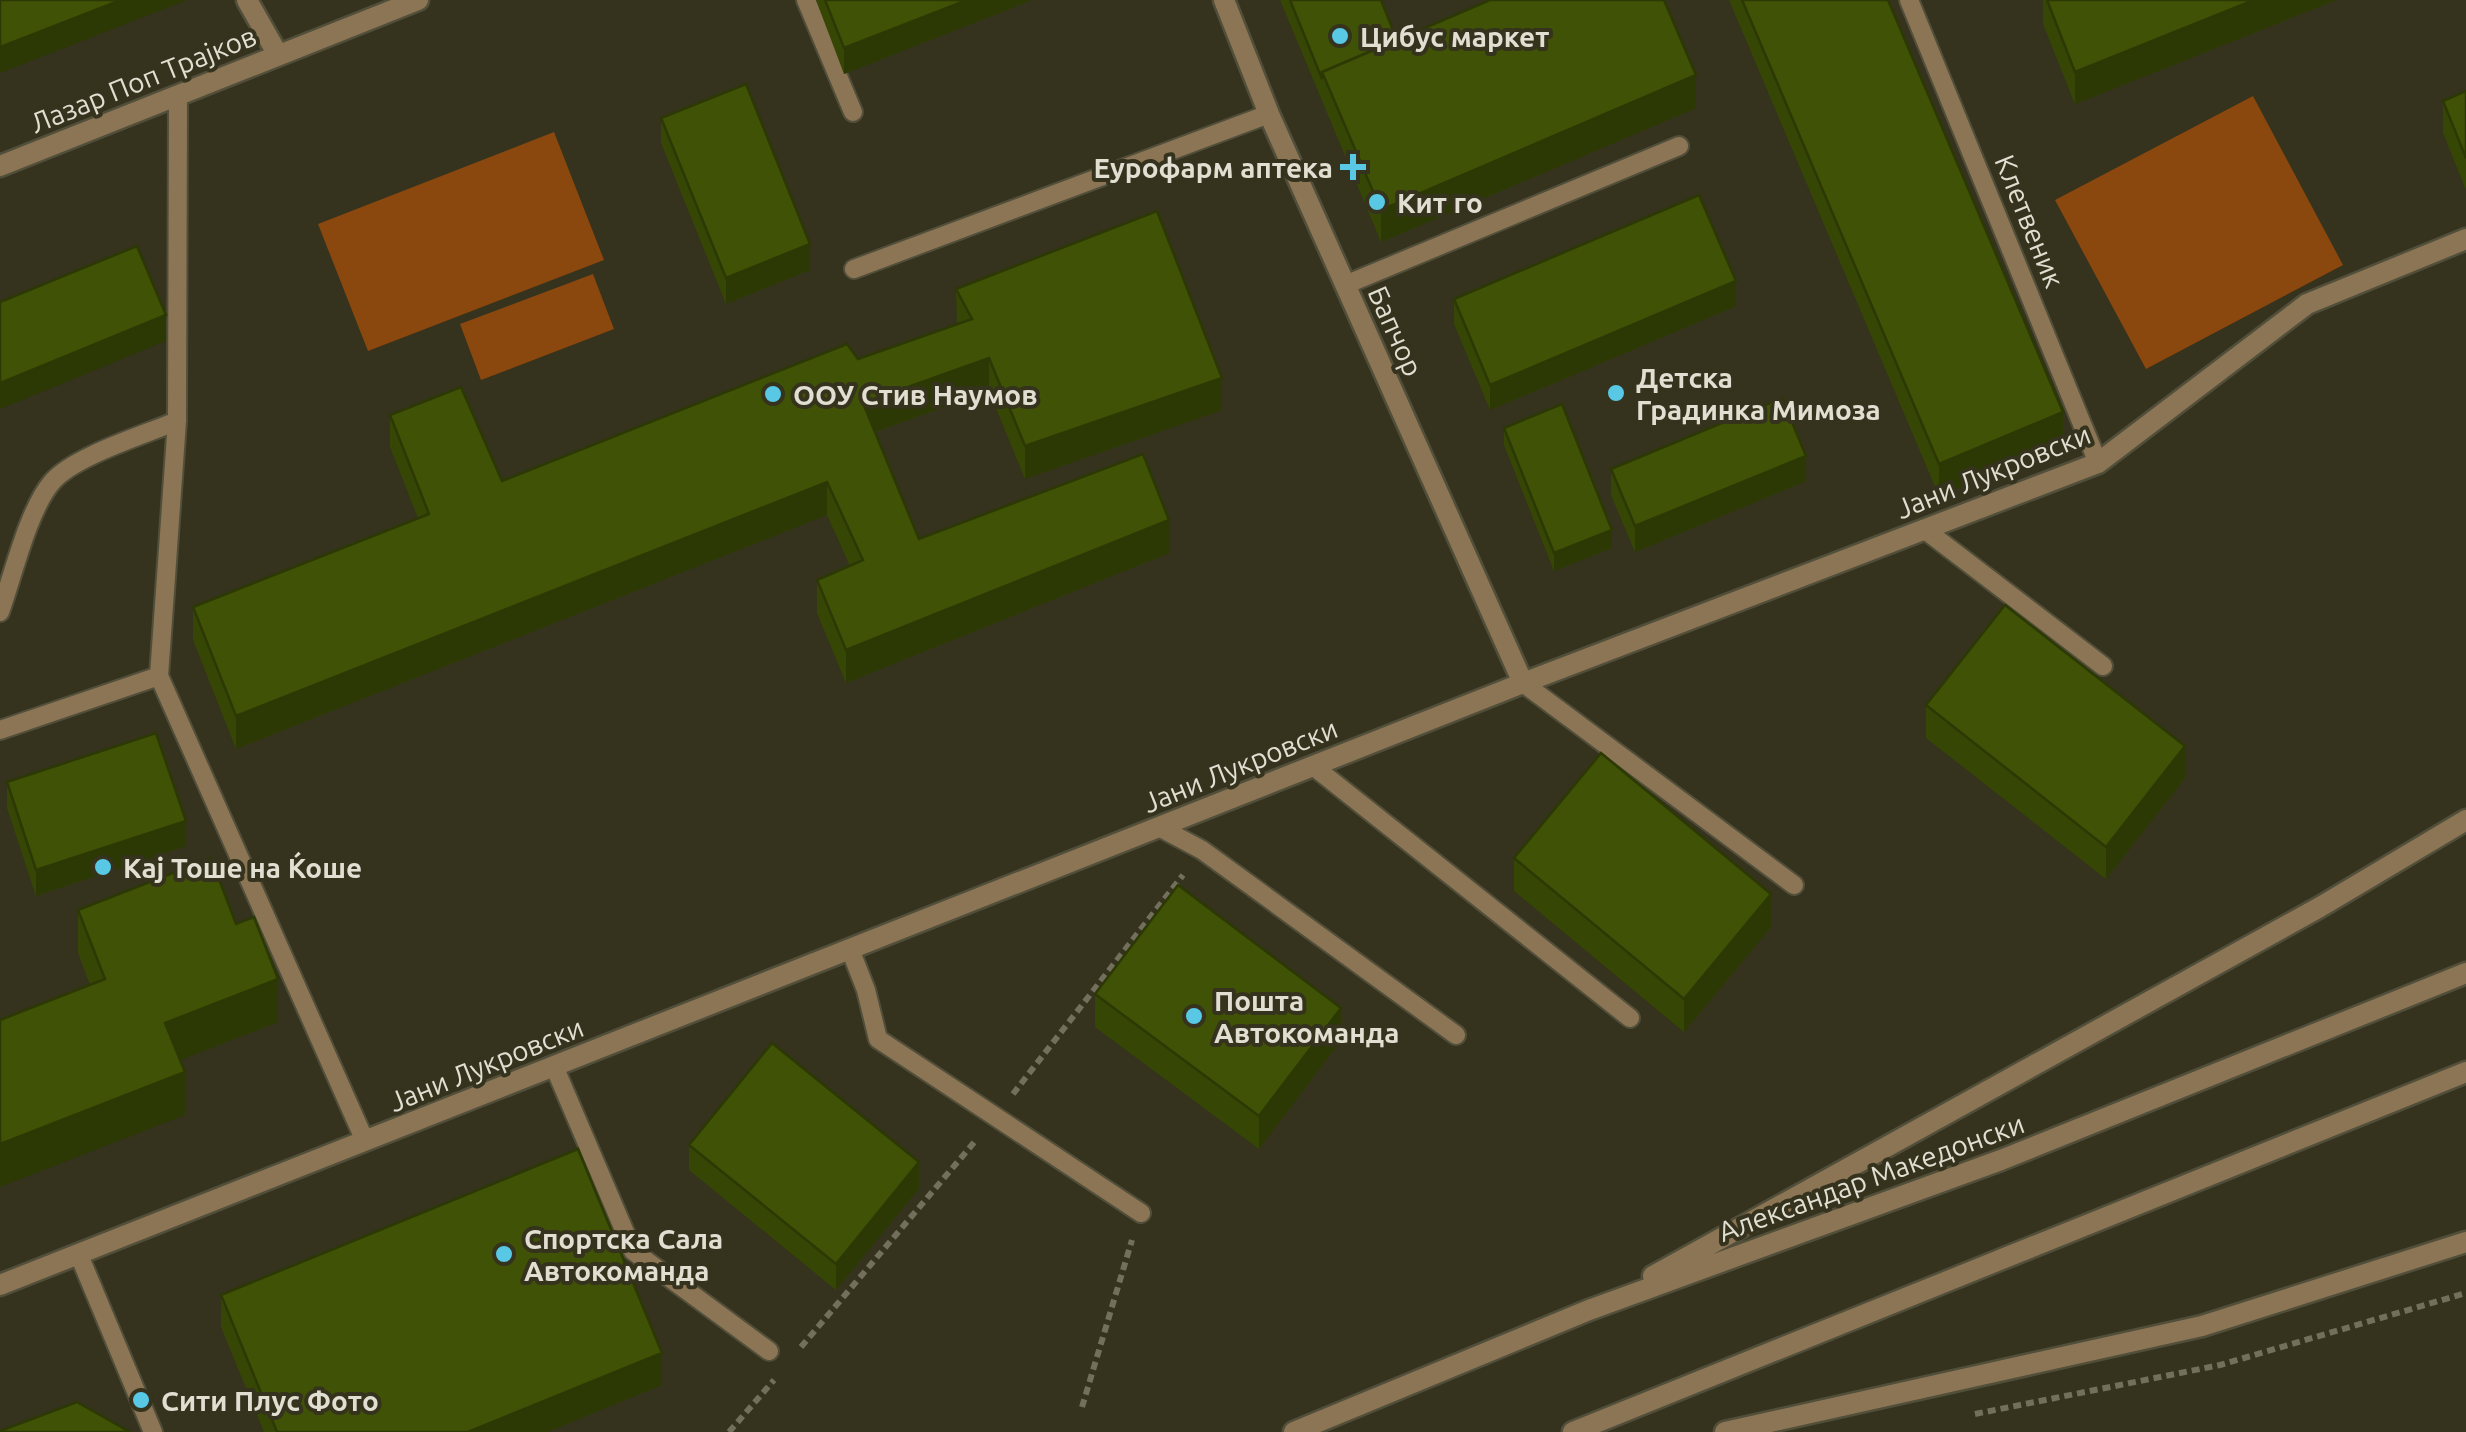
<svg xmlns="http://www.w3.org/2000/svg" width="2466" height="1432" font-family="Ubuntu,sans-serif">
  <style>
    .green { fill: #8a470e }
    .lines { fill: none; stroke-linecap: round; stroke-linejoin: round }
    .service-casing { stroke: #514e3a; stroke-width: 22 }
    .minor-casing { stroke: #514e3a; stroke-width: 25 }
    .tertiary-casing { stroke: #514e3a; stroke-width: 25 }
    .path { stroke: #726f5d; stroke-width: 6; stroke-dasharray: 8 5; stroke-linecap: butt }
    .service { stroke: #8b7554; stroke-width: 18 }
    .minor { stroke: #8b7554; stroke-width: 20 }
    .tertiary { stroke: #8b7554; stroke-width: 20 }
    .wall { fill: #364705 }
    .shaded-wall { fill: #2c3904 }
    .building { fill: #3f5206; stroke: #2c3904; stroke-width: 2.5 }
    .poi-dot { fill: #59c8e5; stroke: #35321d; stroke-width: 4 }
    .labels { text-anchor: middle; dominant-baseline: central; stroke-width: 8; stroke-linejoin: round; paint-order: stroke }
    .poi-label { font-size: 28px; font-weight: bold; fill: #e1dfd2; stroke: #35321d; text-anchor: start }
    .street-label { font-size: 28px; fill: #e1dfd2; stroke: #35321d }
  </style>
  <rect width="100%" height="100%" fill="#35321d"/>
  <path class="green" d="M2253,96l90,169 -197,104 -91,-169z
    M554,132l50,128 -236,91 -50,-127z
    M593,274l21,55 -133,51 -21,-56z"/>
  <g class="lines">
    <defs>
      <path id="service" d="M806,0l47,112
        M1909,0l189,463
        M854,269l415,-155
        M1345,285l334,-139
        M1924,529l179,137
        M0,612c13,-36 28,-102 52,-130 22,-26 92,-47 125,-61
        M159,676l206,465
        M1523,683l271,202
        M0,730l159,-54 18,-255 1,-326
        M1313,766l317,252
        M1159,827l43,23 254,185
        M850,949l16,41 12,49 263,174
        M554,1066l79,185 136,100
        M79,1255l74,177"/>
      <path id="minor" d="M247,0l31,55
        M1224,0l45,114 254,569
        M0,166l418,-166
        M0,1285l1523,-602 575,-220 209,-159 159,-65"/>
      <path id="tertiary" d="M1653,1276l667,-369 146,-87
        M1294,1432l295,-122 412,-150 465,-187
        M1573,1432l893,-360
        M1725,1432l477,-106 264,-84"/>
    </defs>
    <use href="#service" class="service-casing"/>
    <use href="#minor" class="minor-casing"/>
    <use href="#tertiary" class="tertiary-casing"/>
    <path class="path" d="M1013,1094l170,-219
      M801,1347l176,-208
      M1082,1407l50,-167
      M1975,1414l245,-49 246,-72
      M729,1432l45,-52"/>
    <use href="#service" class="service"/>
    <use href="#minor" class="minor"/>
    <use href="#tertiary" class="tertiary"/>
  </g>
  <path class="wall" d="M816,0h216l-188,74z
    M1280,0h101l16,40 299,68 -315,134z
    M1729,0h159l175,444 -124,52z
    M2043,0h293l-261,104 -32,-80z
    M2466,91v99l-23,-57v-32z
    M661,118l149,152 -84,34 -65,-161z
    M956,289l266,121 -197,69 -36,-88 -114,41 44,107 250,14 -323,130 -29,-70v-33l33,-14 -23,-51 -591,234 -43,-109v-33l225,-89 -28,-71v-32l112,66 455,-157z
    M1454,299l282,7 -246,104 -36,-86z
    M1504,428l108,120 -58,23 -50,-126z
    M1611,469l195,12 -171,71 -24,-57z
    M1926,705l259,73 -79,101 -180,-141z
    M7,782l179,64 -150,50 -29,-88z
    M1514,858l257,69 -87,105 -170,-141z
    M78,910l158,14 42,98 -98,38 5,55 -95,-130 -12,-32z
    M1095,994l246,46 -82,109 -164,-122z
    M689,1145l230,43 -83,102 -147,-120z
    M221,1295l441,90 -115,47h-283l-43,-105z"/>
  <path class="shaded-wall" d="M121,0h66l-187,73v-26z
    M967,0h65l-188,74v-26z
    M2254,0h82l-261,104v-32z
    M1696,75v33l-315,134v-32z
    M810,244v26l-84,34v-26z
    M1736,281v25l-246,104v-25z
    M166,315v26l-166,68v-26z
    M989,358v33l-126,45v-33z
    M1222,378v32l-197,69v-33z
    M2063,412v32l-124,52v-32z
    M1806,456v25l-171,71v-26z
    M827,482v33l-591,234v-33z
    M1169,520v33l-323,130v-33z
    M1612,530v18l-58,23v-18z
    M2185,746v32l-79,101v-32z
    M186,821v25l-150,50v-26z
    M1771,894v33l-87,105v-33z
    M278,979v43l-113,44v-43z
    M1341,1008v32l-82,109v-33z
    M185,1072v43l-185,72v-43z
    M919,1162v26l-83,102v-26z
    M662,1353v32l-115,47h-79z"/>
  <path class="building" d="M0,0h121l-121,47z
    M825,0h142l-123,48z
    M1290,0h91l16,40 -75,32v7z
    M1490,0h174l32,75 -315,135 -59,-138z
    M1742,0h146l175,412 -124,52z
    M2047,0h207l-179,72z
    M746,84l64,160 -84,34 -65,-160z
    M2466,91v67l-23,-57z
    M1699,195l37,86 -246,104 -36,-86z
    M1157,211l65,167 -197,68 -36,-88 -126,45 56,136 224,-85 26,66 -323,130 -29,-70 46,-20 -36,-78 -591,234 -43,-109 236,-93 -39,-99 71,-28 41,94 345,-137 11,15 114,-40 -16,-30z
    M137,246l29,69 -166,68v-81z
    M1782,398l24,58 -171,70 -24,-57z
    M1562,404l50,126 -58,23 -50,-125z
    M2005,605l180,141 -79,101 -180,-142z
    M156,733l30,88 -150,49 -29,-88z
    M1601,753l170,141 -87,105 -170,-141z
    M211,858l25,66 18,-7 24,62 -113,44 20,49 -185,72v-124l105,-41 -27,-69z
    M1178,885l163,123 -82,108 -164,-122z
    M772,1043l147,119 -83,102 -147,-119z
    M578,1149l84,204 -194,79h-191l-56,-137z
    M77,1402l53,30h-130v-1z"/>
  <g class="poi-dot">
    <circle cx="1340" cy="36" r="10"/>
    <path d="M1348 152h10v10h10v10h-10v10h-10v-10h-10v-10h10z"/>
    <circle cx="1377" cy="202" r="10"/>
    <circle cx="1616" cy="393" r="10"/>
    <circle cx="773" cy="394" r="10"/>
    <circle cx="103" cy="867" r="10"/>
    <circle cx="1194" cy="1016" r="10"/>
    <circle cx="504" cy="1254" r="10"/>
    <circle cx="141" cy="1400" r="10"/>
  </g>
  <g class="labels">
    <g class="poi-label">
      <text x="1360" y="36">Цибус маркет</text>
      <text x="1333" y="167" text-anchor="end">Еурофарм аптека</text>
      <text x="1397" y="202">Кит го</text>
      <text x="1636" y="377">Детска<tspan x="1636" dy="32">Градинка Мимоза</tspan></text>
      <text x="793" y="394">ООУ Стив Наумов</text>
      <text x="123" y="867">Кај Тоше на Ќоше</text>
      <text x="1214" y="1000">Пошта<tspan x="1214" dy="32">Автокоманда</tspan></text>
      <text x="524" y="1238">Спортска Сала<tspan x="524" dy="32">Автокоманда</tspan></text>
      <text x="161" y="1400">Сити Плус Фото</text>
    </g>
    <g class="street-label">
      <text transform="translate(143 79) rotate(-22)">Лазар Поп Трајков</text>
      <text transform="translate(2030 221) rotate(68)">Клетвеник</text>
      <text transform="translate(1396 331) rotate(66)">Бапчор</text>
      <text transform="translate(1993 471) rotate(-22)">Јани Лукровски</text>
      <text transform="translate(1240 765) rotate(-22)">Јани Лукровски</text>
      <text transform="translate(486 1064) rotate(-22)">Јани Лукровски</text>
      <text transform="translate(1871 1177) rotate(-20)">Александар Македонски</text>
    </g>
  </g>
</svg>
